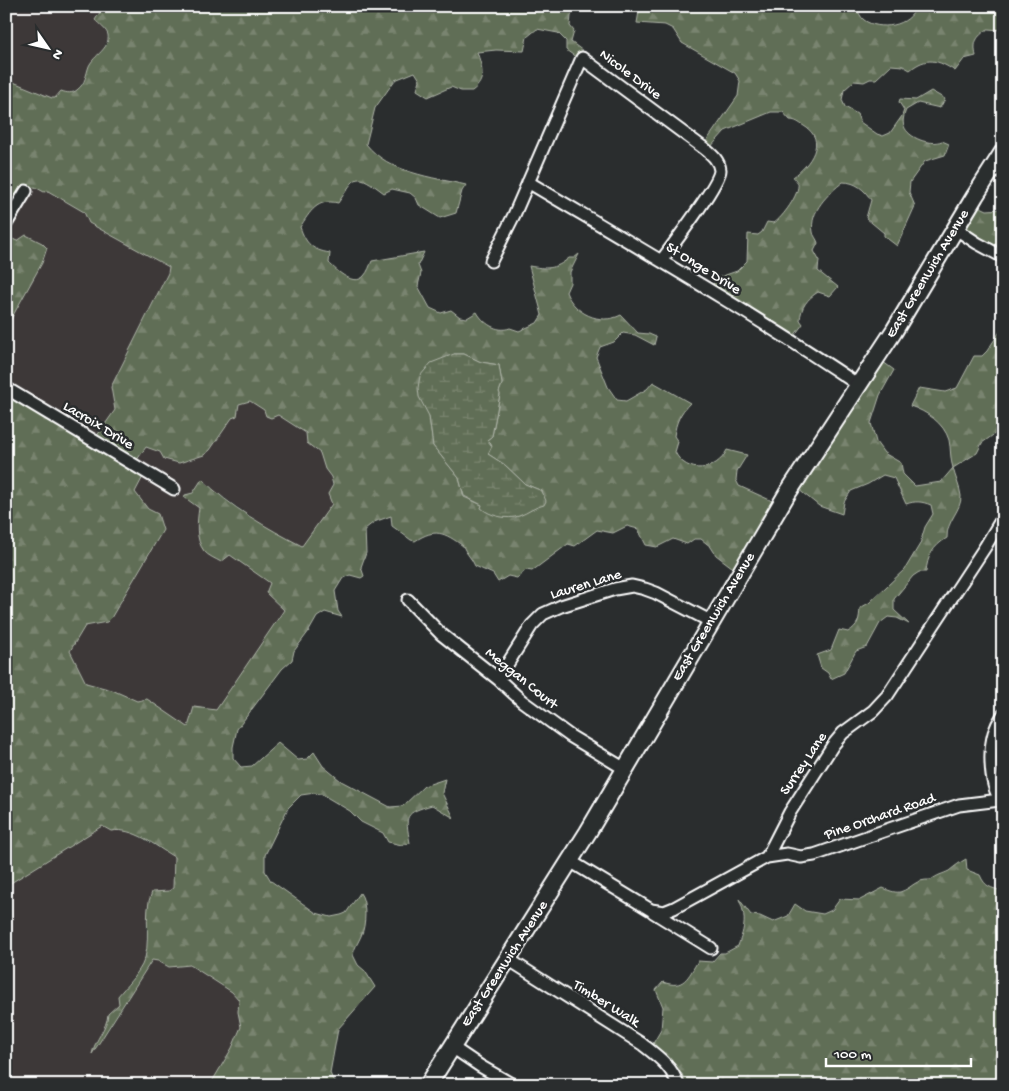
<svg xmlns="http://www.w3.org/2000/svg" width="1009" height="1091" font-family="'Gochi Hand',sans-serif">
  <style>
    .built { fill: #3d3939 }
    .forest { fill: url(#forest-firs); stroke: #b0b6aa; fill-rule: evenodd }
    .wetland { fill: url(#wetland-marsh); stroke: #b0b6aa }
    .lines { fill: none; stroke-linecap: round; stroke-linejoin: round }
    .street-casing { stroke: #fff; stroke-width: 15 }
    .secondary-casing { stroke: #fff; stroke-width: 20 }
    .street { stroke: #2a2d2e; stroke-width: 11 }
    .secondary { stroke: #2a2d2e; stroke-width: 16 }
    .labels { text-anchor: middle; dominant-baseline: central; stroke-width: 5; stroke-linejoin: round; paint-order: stroke }
    .street-label { font-size: 15px; fill: #fff; stroke: #2a2d2e }
  </style>
  <defs>
    <pattern id="forest-firs" width="22" height="20" patternUnits="userSpaceOnUse" patternTransform="scale(1.25)"><rect width="22" height="20" fill="#616e56"/><path d="M5 1l3.5 6h-7zM16 11l3.5 6h-7z" fill="#79846f"/></pattern>
    <pattern id="wetland-marsh" width="20" height="14" patternUnits="userSpaceOnUse" patternTransform="scale(1.25)"><rect width="20" height="14" fill="#616e56"/><path d="M1 5h8M5 5V1M11 12h8M15 12V8" fill="none" stroke="#79846f"/></pattern>
  </defs>
  <rect width="100%" height="100%" fill="#2a2d2e"/>
  <filter id="ink" filterUnits="userSpaceOnUse"><feTurbulence type="fractalNoise" baseFrequency=".02" numOctaves="2"/><feDisplacementMap in="SourceGraphic" scale="10" xChannelSelector="R" yChannelSelector="G"/><feConvolveMatrix kernelMatrix="1 2 1 2 8 2 1 2 1" color-interpolation-filters="sRGB"/></filter>
  <g filter="url(#ink)">
    <path class="built" d="M6,6h98l-8,11 11,16 1,6 -5,10 -14,16 -2,11 -10,14 -22,8h-3l-46,-19z
      M35,187l9,5 4,-1 36,21 5,11 81,44 -2,6 -57,114 4,23 -21,30 -88,-53v-59l36,-65 5,-15 -30,-7 -11,-5v-31l3,1 9,-14z
      M250,401l14,9 14,5 28,18 1,10 13,10 5,16 6,8 1,27 -30,42 -33,-17 -54,-38 -13,-12 -9,14 -9,4 15,11 -2,16 33,31 40,28 -4,10 18,17 -68,100 -14,-3 -14,21 -17,-12 -34,-15 -25,-11 -26,-7 -16,-32 15,-25 22,-4 4,-4 52,-88 -5,-15 -10,-6 -13,-17 10,-19 -11,-9 12,-17 14,5 50,-2 22,-32 5,-2 2,-12z
      M102,826l9,5 11,-2 11,4 41,24 -1,31 -4,3 -17,1 -6,33 1,19 -4,20 -25,32 1,8 -11,10v8l-13,21 12,-11 45,-72 6,1 11,6 21,-2 42,27 7,8 -1,12 3,15 -9,21 -22,37h-204v-199z"/>
    <path class="forest" d="M104,6h471l-4,10 -1,10 4,5 -3,11 12,9v7l-3,2 -14,-10v-9l-8,-8 -21,-4 -10,8 -3,14 -28,-1 -19,2c5,15 10,28 -5,39h-11l-10,-4 -23,10 -11,-7 3,-10 -5,-8 -20,8 -20,28 -9,36c23,29 66,33 100,41l-4,6 -6,22 -16,5 -21,-13 -3,-7 -6,-5 -18,-4 -8,4c-29,-22 -27,-18 -46,10 -21,-5 -28,9 -38,24 6,17 12,23 30,26l-1,10c8,8 25,24 35,13 4,-4 6,-11 8,-15l52,-9 -6,13 3,8 -3,13 12,22 11,5 10,-3 9,7 7,1 10,-6c6,11 20,21 33,16l9,3 18,-8 5,-8 -13,-49c17,3 26,4 40,-8h5l5,-4 -9,18v11l-4,9c8,21 34,34 55,23l17,18 11,1 7,3 -2,8 -19,-10 -12,-2 -9,9 -14,5 -4,10 12,30 9,13 9,1 21,-12 6,-7 37,21c-10,10 -14,19 -16,33l4,6 -3,10c11,23 42,20 52,-2l20,5 -10,16 -1,9 3,6 42,19 -44,66 -21,-16 -5,-8 -10,-8h-7l-7,5 -14,-5 -16,8 -11,-2 -8,-16 -11,-3 -14,7 -16,-3 -22,16 -7,-2 -36,27 -6,-1 -9,8 -9,-2 -10,6 -5,-8 -18,-8c-3,-8 -9,-12 -12,-20 -19,-14 -28,-18 -48,-5l-4,-1 -19,-14 -1,-10 -17,6 -9,7 1,24 -5,14 3,9 -3,2 -11,-3 -7,3 -8,13 3,20 4,6 -17,-5 -8,5 -8,14 -15,20 -2,9 -10,9 -45,60 -4,18v11l8,9 11,-1 26,-23 20,17 9,-1 7,-7 9,14 18,15 49,26 13,-1 21,-20 21,-7 -3,14 12,25 -22,-13c-28,8 -27,10 -22,38l-8,2 -14,-3 -5,-9 -22,-11 -11,-11 -27,-16 -8,-2 -14,2 -13,13 -23,47v16l6,10 45,32 15,4 10,-2 5,-2 14,-20c7,9 6,33 1,43 -3,7 -7,12 -8,19l5,10 7,6 10,16 -37,42 -8,44 3,7 6,5h-129l22,-37 9,-21 -3,-15 1,-12 -7,-8 -42,-27 -21,2 -11,-6 -6,-1 -60,94c3,-15 15,-25 16,-40l11,-10 -1,-8c8,-10 18,-20 24,-31 11,-20 0,-51 10,-73l17,-1 4,-3 1,-31c-19,-11 -40,-30 -63,-26l-9,-5 -96,60v-499l88,53 21,-30 -4,-23 57,-114 1,-6 -80,-44 -5,-11 -36,-21 -4,1 -9,-5c-19,4 -15,5 -26,19l-3,-1v-126l46,19h3l6,-7c6,2 11,3 16,-1 9,-7 9,-16 12,-24 5,-11 21,-17 19,-31 -1,-5 -9,-11 -13,-15zM454,354h10l17,8 18,3 3,19 -3,8 1,3 -8,41 -5,4 4,4 -3,10 17,11 20,19 17,7 -9,16 -14,9 -37,-11 -18,-8 -5,-19 -26,-32 -4,-30zM250,401l14,9 2,6 5,2 7,-3 28,18 1,10 13,10 5,16 6,8 2,8 -5,9 4,10 -30,42c-35,-18 -72,-39 -100,-67l-9,14 -8,2 -1,2 15,11c-2,14 -4,31 5,43 4,5 12,8 17,11l9,-7 40,28 -4,10 18,17 -68,100 -22,-3 -6,20 -41,-28 -10,2 -25,-11 -26,-7 -16,-32 15,-25 22,-4 4,-4 52,-88 -5,-16 -10,-5 -13,-17 10,-19 -11,-9 12,-17 14,5 4,7 15,4 25,-8 6,-5 22,-32 5,-2 2,-12z
      M640,6h215c3,4 5,11 9,14 15,11 47,7 52,-14h87l-1,24 -14,-1c-12,8 -15,13 -12,27l-12,3 -9,12c-17,-11 -28,-15 -45,-1l-7,-4 -12,-1 -15,14h-6l-6,3 -10,-1 -10,9 -2,10 3,7 12,7 3,8 17,12 6,2 7,-3 12,-17 2,-6 -5,-8 1,-3 16,1 15,-9 14,8 -5,9 -22,-5 -12,7c-2,5 -4,11 -2,16 4,12 26,20 38,15l7,3 -4,11 -20,6 -15,21 -1,10 6,14 -18,40 -13,-10v-3l-18,-15 5,-18c-6,-10 -15,-18 -28,-18 -14,11 -34,29 -30,50 0,3 4,7 5,11l-4,8 5,9 -1,11 20,16 -8,9 -12,-4c-11,7 -17,15 -18,28l3,4 -12,16 -82,-50 8,-12 20,-7 10,-10 1,-27 10,1 4,-3 5,-10 7,1c8,-5 26,-29 24,-40 -1,-1 -4,-6 -5,-6 17,-12 35,-37 11,-51 -5,-3 -8,-6 -14,-6l-7,-8h-12l-46,19 -17,19 -5,-4 35,-50 2,-15 -5,-8 -53,-30 -9,-14 -8,-4 -28,-2z
      M972,203l15,7 16,-1v48l-45,-26z
      M26,235l16,8 5,5 -5,15 -36,65v-92l11,5z
      M1003,327v101l-21,15 -5,10 -24,15c2,9 7,19 8,28 1,14 -15,25 -14,42 -14,8 -20,19 -21,34h-7l-6,4 -19,23v11l15,14 -12,-6 -9,-1 -8,6 -13,24 -11,4 -12,22 -13,6 -3,-6 -7,-5 -4,-13 14,-5 8,-20 9,2c11,-7 11,-12 12,-24l9,-5 36,-34 15,-25 5,-17 8,-13 -2,-9c-10,-4 -16,-4 -25,-1l-12,-26 -11,-3 -15,9 -17,7 -7,11 -2,12 -23,-8 -26,-21 86,-126 15,11 -14,25 -9,28 5,19 8,11 17,10 2,11 12,12 26,-4 12,-14c-3,-9 -2,-19 -4,-28 -5,-17 -23,-29 -39,-34l9,-18 26,4 12,-4 17,-32h8l5,-5z
      M966,859l1,11 13,5c5,12 11,13 23,16v191l-16,3h-251l-11,-2 -3,2h-36l-4,-11 -31,-27 10,-17 2,-23 -7,-17 7,-8c21,8 25,-5 35,-21l14,1 8,-9h5l13,-7c7,-19 9,-28 1,-47l12,16 9,1 13,6 15,-6 7,-12 10,7 18,3 9,-4 8,-11 20,1 23,-12c5,2 11,5 17,4 13,-4 14,-13 31,-12 6,-5 12,-6 18,-9 6,-5 10,-8 17,-12z"/>
    <path class="wetland" d="M454,354h10l17,8 18,3 3,19 -3,8 1,2 -8,42 -5,4 5,6 -4,8 17,11 20,19 17,7 4,10 -2,4c-10,2 -16,8 -25,11 -12,4 -29,0 -38,-8l1,-3 -18,-9 -5,-18 -26,-32 -4,-30 -10,-19 -1,-9 2,-12 11,-13z"/>
    <g class="lines">
      <defs>
        <path id="street" d="M528,182c111,66 224,131 332,204
          M6,224l20,-33
          M956,229l21,14 26,14
          M491,261l23,-46 68,-157 123,91c6,5 14,11 15,21 0,13 -48,76 -59,91
          M6,388l168,101
          M408,600l33,34 57,45 24,22 48,35 55,33
          M498,679l34,-54 11,-11 18,-8 54,-17 17,-3 13,3 11,4 54,28
          M1003,715c-4,6 -7,12 -9,18 -5,17 -5,56 9,69
          M767,857l20,-3 14,3 13,-2 145,-50 41,-5
          M570,861l81,49 13,2 10,-4 93,-51 23,-45 43,-67 10,-12 30,-22 14,-15 98,-149 18,-30
          M653,912l58,36
          M508,959l134,85c15,12 30,22 36,41
          M452,1047l28,19 33,19"/>
        <path id="secondary" d="M428,1085l160,-253 199,-338 107,-163 81,-135 28,-44"/>
      </defs>
      <use href="#street" class="street-casing"/>
      <use href="#secondary" class="secondary-casing"/>
      <use href="#street" class="street"/>
      <use href="#secondary" class="secondary"/>
    </g>
  </g>
  <g class="labels">
    <g class="street-label">
      <text transform="translate(630 75) rotate(37)">Nicole Drive</text>
      <text transform="translate(703 269) rotate(32)">St Onge Drive</text>
      <text transform="translate(928 274) rotate(-59)">East Greenwich Avenue</text>
      <text transform="translate(98 426) rotate(31)">Lacroix Drive</text>
      <text transform="translate(586 585) rotate(-17)">Lauren Lane</text>
      <text transform="translate(714 617) rotate(-59)">East Greenwich Avenue</text>
      <text transform="translate(521 679) rotate(39)">Meggan Court</text>
      <text transform="translate(804 764) rotate(-56)">Surrey Lane</text>
      <text transform="translate(880 817) rotate(-19)">Pine Orchard Road</text>
      <text transform="translate(505 964) rotate(-57)">East Greenwich Avenue</text>
      <text transform="translate(606 1004) rotate(32)">Timber Walk</text>
    </g>
  </g>
  <rect width="1009" height="1091" fill="none" stroke="#2a2d2e" stroke-width="25"/>
  <rect x="12" y="12" width="984" height="1066" fill="none" stroke="#fff" stroke-width="2" filter="url(#ink)"/>
  <g transform="translate(48 48) rotate(124)" stroke="#2a2d2e" stroke-width="4" paint-order="stroke">
  <path d="M0-4L9 19L0 12L-9 19Z" fill="#ffffff"/>
  <text y="-8" font-size="14" font-weight="bold" text-anchor="middle" fill="#ffffff">N</text>
  </g>
  <path d="M826 1058v8h145v-8" fill="none" stroke="#ffffff" stroke-width="2.5"/>
  <text x="834" y="1058" font-size="15" fill="#ffffff" stroke="#2a2d2e" stroke-width="4" paint-order="stroke">100 m</text>
</svg>
